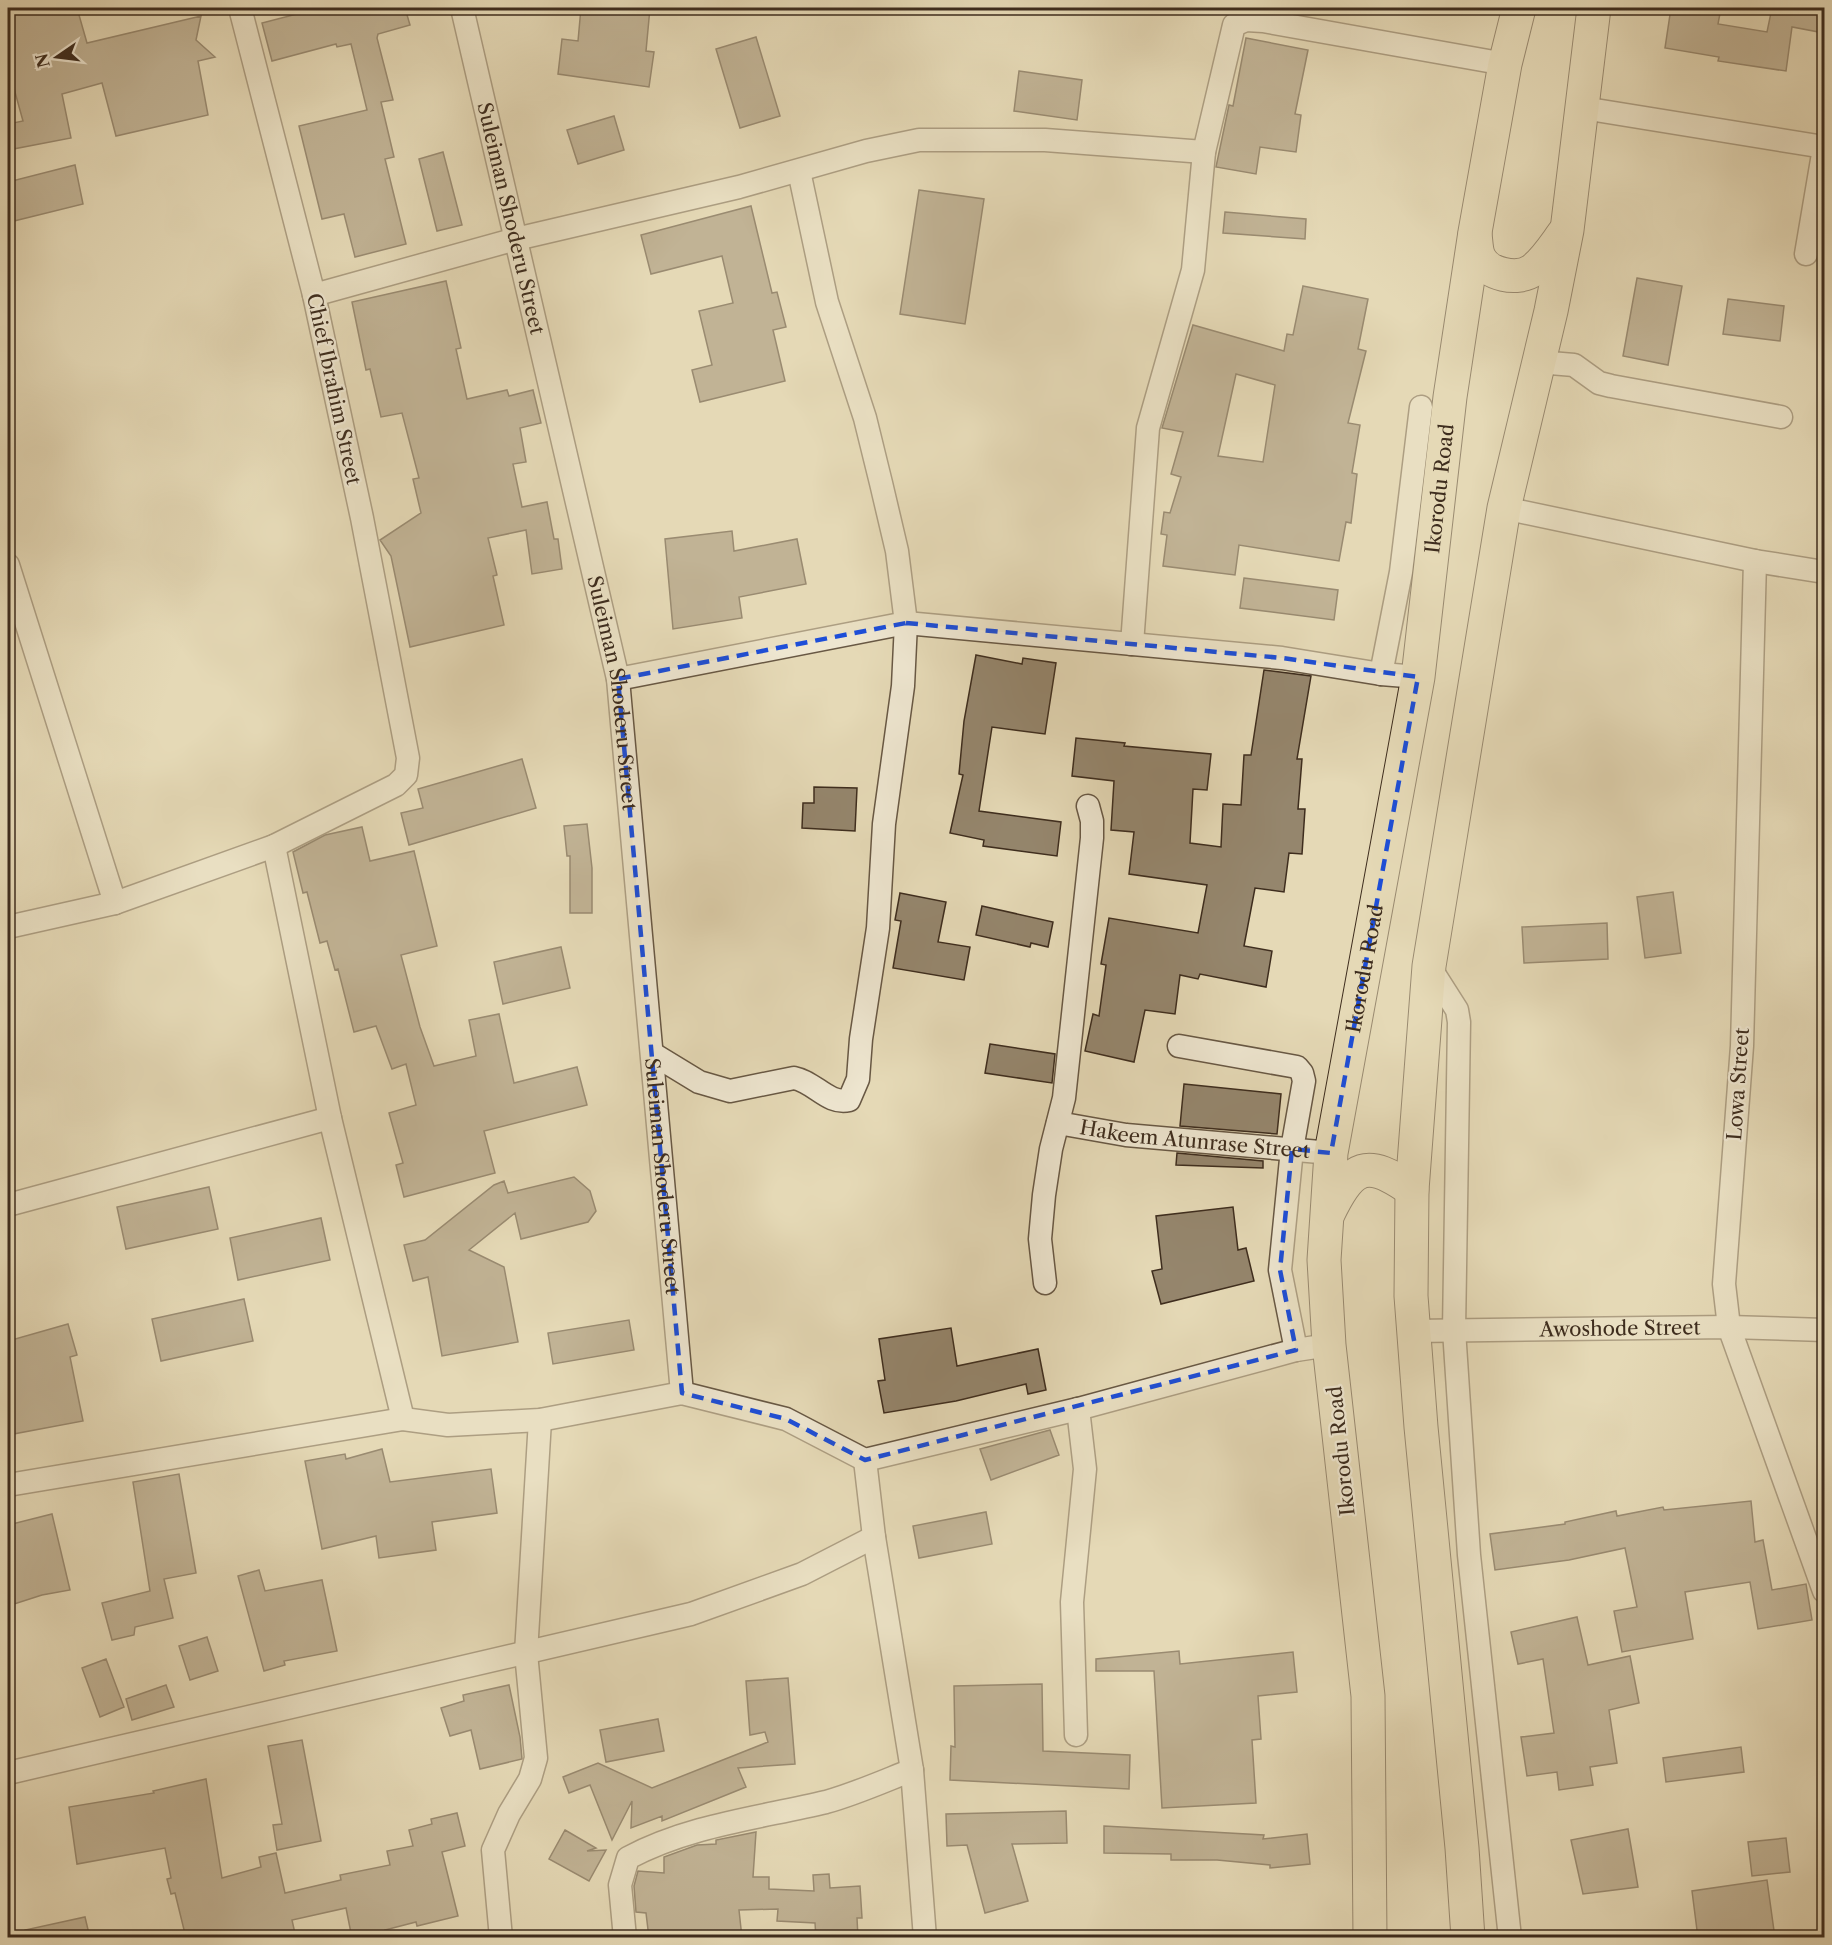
<svg xmlns="http://www.w3.org/2000/svg" width="1832" height="1945" font-family="'Libre Caslon Text',serif">
  <style>
    .building { fill: #95866d; stroke: #3e2d1e; stroke-width: 1.5; fill-rule: evenodd }
    .lines { fill: none; stroke-linecap: round; stroke-linejoin: round }
    .street-casing { stroke: #685844; stroke-width: 25 }
    .highway-casing { stroke: #3e2d1e; stroke-width: 35 }
    .street { stroke: #eee6d0; stroke-width: 22 }
    .highway { stroke: #e5d9b6; stroke-width: 33 }
    .marked { fill: none; stroke: #1d4ed8; stroke-width: 4.5; stroke-dasharray: 12 8; stroke-linejoin: round }
    .labels { text-anchor: middle; dominant-baseline: central; stroke-width: 4.5; stroke-linejoin: round; paint-order: stroke }
    .street-label { font-size: 20px; fill: #3e2d1e; stroke: #eee6d0 }
  </style>
  <rect width="100%" height="100%" fill="#e5d9b6"/>
  <filter id="stains"><feTurbulence type="fractalNoise" baseFrequency=".00333" numOctaves="4"/><feColorMatrix values="0 0 0 0 .2 0 0 0 0 .09 0 0 0 0 .02 0 0 0 .5 -.17"/></filter>
  <radialGradient id="worn" r=".72"><stop offset=".6" stop-color="#630" stop-opacity="0"/><stop offset="1" stop-color="#630" stop-opacity=".3"/></radialGradient>
  <path class="building" d="M8,8h69l10,35 114,-27 -5,24 19,17 -17,4 10,54 -92,21 -14,-53 -40,11 9,44 -63,12v-26l15,-3 -15,-54z
    M320,8h85l5,17 -32,9 -1,4 16,62 -12,2 13,55 -9,2 21,85 -51,13 -11,-43 -22,5 -23,-93 68,-16 -16,-66 -14,3 -1,-3 -64,17 -10,-38z
    M581,8h69l-4,43 8,1 -5,35 -91,-13 4,-35 16,2z
    M1671,8h50l-3,16 49,8 5,-24h52v25l-32,-6 -6,44 -68,-10 1,-4 -54,-9z
    M756,37l24,79 -40,12 -24,-79z
    M1246,38l62,12 -13,64 6,1 -5,37 -36,-5 -4,27 -40,-7 13,-62 4,1z
    M1019,71l63,9 -5,40 -63,-9z
    M614,116l10,34 -46,14 -11,-34z
    M443,152l19,73 -25,6 -18,-72z
    M75,165l8,39 -73,18 -2,-40z
    M919,190l65,9 -19,125 -65,-10z
    M751,206l21,87 5,-1 9,35 -13,3 12,51 -85,21 -8,-32 20,-5 -13,-54 34,-8 -11,-47 -71,18 -10,-39z
    M1225,212l81,7 -1,20 -82,-6z
    M1637,278l45,8 -14,79 -45,-9z
    M446,281l15,67 -5,1 11,50 40,-9 2,6 24,-6 8,33 -21,5 6,34 -13,2 9,43 25,-5 7,37h4l4,30 -30,5 -6,-44 -38,8 9,37 -4,1 11,49 -94,22 -19,-91 -11,-16 41,-27 -8,-34 6,-1 -17,-65 -21,4 -11,-48 -4,1 -14,-68z
    M1303,286l65,13 -10,50 8,2 -18,72 12,2 -8,48 5,1 -6,49 -5,-1 -7,39 -100,-16 -4,30 -72,-9 4,-31 -6,-1 3,-22 6,1 11,-36 -10,-3 12,-42 -21,-4 31,-103 91,26 3,-17 6,1zM1236,374l39,11 -12,77 -45,-6z
    M1728,299l56,7 -4,35 -57,-7z
    M732,531l2,20 63,-12 9,45 -67,13 3,21 -69,11 -8,-90z
    M1244,578l94,12 -4,30 -94,-12z
    M976,655l46,9 1,-6 33,5 -11,71 -53,-7 -13,84 82,11 -4,34 -74,-10 1,-6 -34,-7 13,-58 -4,-1 5,-53z
    M1264,670l47,6 -14,83h5l-4,50h7l-3,45 -13,-1 -5,39 -29,-4 -11,58 28,5 -6,36 -66,-13 -2,5 -18,-4 -5,39 -30,-4 -11,52 -49,-11 8,-37 6,2 7,-51 -5,-1 8,-46 89,15 9,-48 -78,-11 5,-42 -23,-2 3,-49 -42,-5 4,-38 49,5 -1,3 87,8 -4,36 -14,-1 -3,54 31,4 2,-43 18,1 3,-50h7z
    M522,759l14,49 -127,37 -8,-32 22,-5 -5,-19z
    M814,787l43,1 -2,43 -53,-3 1,-25h11z
    M587,824l5,44v45h-22v-57h-3l-3,-30z
    M362,827l8,34 44,-10 23,95 -36,9 19,72 14,39 42,-10 -7,-36 30,-6 15,69 63,-16 10,38 -103,26 11,42 -91,24 -8,-32 7,-2 -14,-50 27,-8 -10,-41 -14,5 -16,-43 -22,6 -16,-63 -3,1 -8,-29 -7,2 -13,-51 -4,1 -10,-41 32,-17z
    M1673,892l8,61 -36,5 -8,-61z
    M900,893l46,9 -8,40 32,5 -6,33 -71,-12 8,-47 -6,-1z
    M982,906l71,16 -5,25 -17,-4 -1,4 -54,-12z
    M1607,923l1,36 -84,4 -2,-36z
    M561,947l9,41 -67,16 -9,-42z
    M990,1044l65,10 -3,29 -67,-10z
    M1184,1084l97,10 -4,40 -97,-8z
    M1177,1153l86,8v7l-87,-3z
    M574,1177l16,14 6,20 -8,11 -67,17 -6,-26 -46,37 35,17 14,75 -76,14 -14,-79 -15,4 -9,-36 21,-5 69,-55 10,-4 4,12z
    M209,1187l9,42 -92,20 -9,-42z
    M1233,1207l5,43 8,-2 8,33 -93,23 -9,-33 10,-2 -6,-53z
    M321,1218l9,42 -92,20 -8,-42z
    M244,1299l9,42 -92,20 -9,-42z
    M629,1320l5,30 -81,14 -5,-31z
    M68,1324l9,31 -7,2 13,64 -75,14v-94z
    M951,1328l6,38 81,-17 8,41 -18,4 -2,-10 -70,17 -72,12 -6,-32 7,-1 -6,-41z
    M1050,1430l9,25 -68,25 -11,-31z
    M382,1449l8,33 101,-13 6,44 -65,9 4,28 -57,8 -3,-22 -54,13 -17,-88 40,-7 1,5z
    M179,1474l17,99 -32,6 9,39 -38,9 -1,8 -22,5 -10,-37 48,-12 -17,-109z
    M1751,1501l4,41 8,-2 9,50 34,-6 6,36 -54,9 -8,-47 -65,10 8,47 -71,13 -8,-41 23,-4 -12,-59 -56,12 -74,10 -5,-36 75,-10v-2l51,-11 1,5 46,-9 1,3z
    M986,1512l6,32 -73,14 -6,-32z
    M52,1514l18,76 -28,5 -34,11v-81z
    M259,1570l6,21 57,-11 15,71 -53,10 1,4 -21,6 -26,-95z
    M1577,1617l11,48 42,-9 9,47 -30,7 8,53 -27,4 3,18 -34,5 -2,-18 -30,4 -6,-39 33,-4 -11,-74 -25,5 -7,-32z
    M207,1637l11,34 -28,9 -11,-34z
    M1179,1651l1,13 113,-12 4,40 -39,4 3,43 -9,1 4,63 -94,5 -8,-137h-58v-12z
    M106,1659l18,48 -24,10 -18,-49z
    M788,1678l7,86 -57,4 8,19 -84,34v-5l-31,12 1,-27 -20,39 -22,-55 -21,8 -6,-16 35,-14 54,25 116,-46 -3,-10 -15,3 -4,-54z
    M1042,1684l1,67 87,4 -1,34 -179,-9 1,-34 4,1 -1,-61z
    M166,1685l8,22 -42,13 -6,-21z
    M509,1685l11,52 2,22 -42,10 -9,-39 -21,6 -9,-28 23,-7 -1,-6z
    M658,1719l6,32 -58,11 -6,-32z
    M302,1740l19,101 -44,9 -4,-25 9,-1 -14,-78z
    M1741,1747l3,25 -78,10 -3,-24z
    M206,1779l16,99 39,-11 -2,-10 17,-4 9,40 56,-13 -1,-5 50,-10 -3,-14 26,-5 -4,-16 23,-6 -1,-5 26,-6 8,33 -23,6 16,64 -41,10 -1,-4 -31,8 2,8h-35l-6,-30 -54,12 4,18h-110l-11,-45 -4,1 -4,-15 4,-1 -6,-30 -88,16 -8,-57 85,-14 -1,-2z
    M1066,1811l1,32 -55,1 16,57 -43,12 -18,-68 -20,1 -1,-32z
    M1104,1826l160,9 -1,4 44,-5 3,30 -40,4v-3l-53,-5h-46v-6l-67,-1z
    M1628,1829l10,58 -55,7 -12,-54z
    M565,1830l31,18 -9,3 19,-1 -17,31 -40,-22z
    M756,1832l-3,45h16v12l45,2 -1,-16 16,-1 1,14 30,-2 2,32h-5l1,20h-42l-1,-15 -38,-2 1,-12 -39,1 3,28h-93l-3,-25 -10,-1 -2,-26 4,-15 26,2v-16l33,-12 19,-1v-4z
    M1786,1838l4,34 -38,4 -4,-34z
    M1767,1880l8,58h-77l-6,-47z
    M85,1917l5,21h-65v-8z"/>
  <g class="lines">
    <defs>
      <g id="street">
        <path id="s1" d="M462,8l156,671 64,714"/>
        <path d="M1583,108l241,39"/>
        <path d="M1806,254l18,-106"/>
        <path d="M314,295l202,-56 223,-52 127,-36 53,-11h126l159,12"/>
        <path d="M1538,362l36,3 25,18 12,3 170,31"/>
        <path d="M1504,508l251,53 69,11"/>
        <path d="M1755,561l-13,485 -18,238 5,43 95,264"/>
        <path d="M8,565l107,338"/>
        <path d="M1132,644l16,-216 45,-158 11,-118 30,-127 12,-5 17,1 242,43"/>
        <path d="M1381,674l20,-102 20,-165"/>
        <path d="M618,679l288,-56 376,35 99,16 37,3"/>
        <path d="M274,846l56,272 73,301"/>
        <path d="M8,927l107,-24 159,-57 122,-61 10,-10 2,-17 -46,-240 -48,-223 -74,-287"/>
        <path d="M1429,966l28,44 2,12 -5,308 15,225 41,383"/>
        <path d="M1179,1046l118,21 5,6 2,8 -12,68 -12,121 16,80"/>
        <path d="M653,1054l46,28 31,9 64,-13c21,4 34,27 55,22l9,-21 3,-40 17,-111 6,-104 19,-138 3,-63 -9,-72 -16,-68 -16,-65 -38,-116 -28,-131"/>
        <path id="s2" d="M1058,1123l68,12 205,18"/>
        <path d="M8,1205l322,-87"/>
        <path d="M1045,1283l-5,-44 4,-44 7,-46 13,-51 28,-260v-17l-4,-15"/>
        <path id="s3" d="M1414,1331l315,-4 95,3"/>
        <path d="M865,1460l9,77 38,233 13,168"/>
        <path d="M8,1485l395,-66 45,6 92,-5 142,-27 104,26 79,41 213,-51 218,-59 33,-5"/>
        <path d="M1076,1735l-4,-133 13,-133 -7,-60"/>
        <path d="M8,1773l683,-159 111,-40 72,-37"/>
        <path d="M501,1938l-8,-88 16,-36 21,-35 6,-21 -10,-105 14,-233"/>
        <path d="M625,1938l-5,-53 8,-27c62,-33 131,-40 198,-56 29,-8 58,-21 86,-32"/>
      </g>
      <g id="highway">
        <path d="M1475,234c1,7 1,17 4,23 8,18 39,24 54,13 13,-10 22,-25 31,-37"/>
        <path d="M1328,1214c24,-50 39,-56 84,-24"/>
        <path id="s4" d="M1370,1938l-2,-242 -39,-351 -5,-85 7,-107 87,-476 32,-280 25,-165 30,-168 14,-56"/>
        <path d="M1468,1938l-6,-90 -41,-421 -10,-131 1,-106 17,-224 75,-458 47,-197 16,-81 27,-222"/>
      </g>
    </defs>
    <use href="#street" class="street-casing"/>
    <use href="#highway" class="highway-casing"/>
    <use href="#street" class="street"/>
    <use href="#highway" class="highway"/>
  </g>
  <path d="M0 0H1832V1945H0ZM906,623l376,35 136,19 -87,476 -39,-4 -12,121 16,80 -431,110 -79,-41 -104,-26 -64,-714z" fill="#e5d9b6" fill-opacity=".55" fill-rule="evenodd"/>
  <path class="marked" d="M906,623l376,35 136,19 -87,476 -39,-4 -12,121 16,80 -431,110 -79,-41 -104,-26 -64,-714z"/>
  <g class="labels">
    <g class="street-label">
      <text stroke="none"><textPath href="#s1" startOffset="216">Suleiman Shoderu Street</textPath></text>
      <text transform="translate(334 389) rotate(78)">Chief Ibrahim Street</text>
      <text stroke="none"><textPath href="#s4" startOffset="1461">Ikorodu Road</textPath></text>
      <text stroke="none"><textPath href="#s1" startOffset="702">Suleiman Shoderu Street</textPath></text>
      <text stroke="none"><textPath href="#s4" startOffset="975">Ikorodu Road</textPath></text>
      <text transform="translate(1738 1084) rotate(-86)">Lowa Street</text>
      <text stroke="none"><textPath href="#s2" startOffset="138">Hakeem Atunrase Street</textPath></text>
      <text stroke="none"><textPath href="#s1" startOffset="1188">Suleiman Shoderu Street</textPath></text>
      <text stroke="none"><textPath href="#s3" startOffset="206">Awoshode Street</textPath></text>
      <text transform="translate(1341 1451) rotate(-96)">Ikorodu Road</text>
    </g>
  </g>
  <rect width="1832" height="1945" fill="none" stroke="#e5d9b6" stroke-width="30"/>
  <rect x="9" y="9" width="1814" height="1927" fill="none" stroke="#3e2d1e" stroke-width="3"/>
  <rect x="15" y="15" width="1802" height="1915" fill="none" stroke="#3e2d1e" stroke-width="1.5"/>
  <g transform="translate(57 57) rotate(256)" stroke="#eee6d0" stroke-width="4.5" paint-order="stroke">
  <path d="M0-4.5L10 22L0 15L-10 22Z" fill="#3e2d1e"/>
  <text y="-9" font-size="16" font-weight="bold" text-anchor="middle" fill="#3e2d1e">N</text>
  </g>
  <rect width="100%" height="100%" filter="url(#stains)"/>
  <rect width="100%" height="100%" fill="url(#worn)"/>
</svg>
